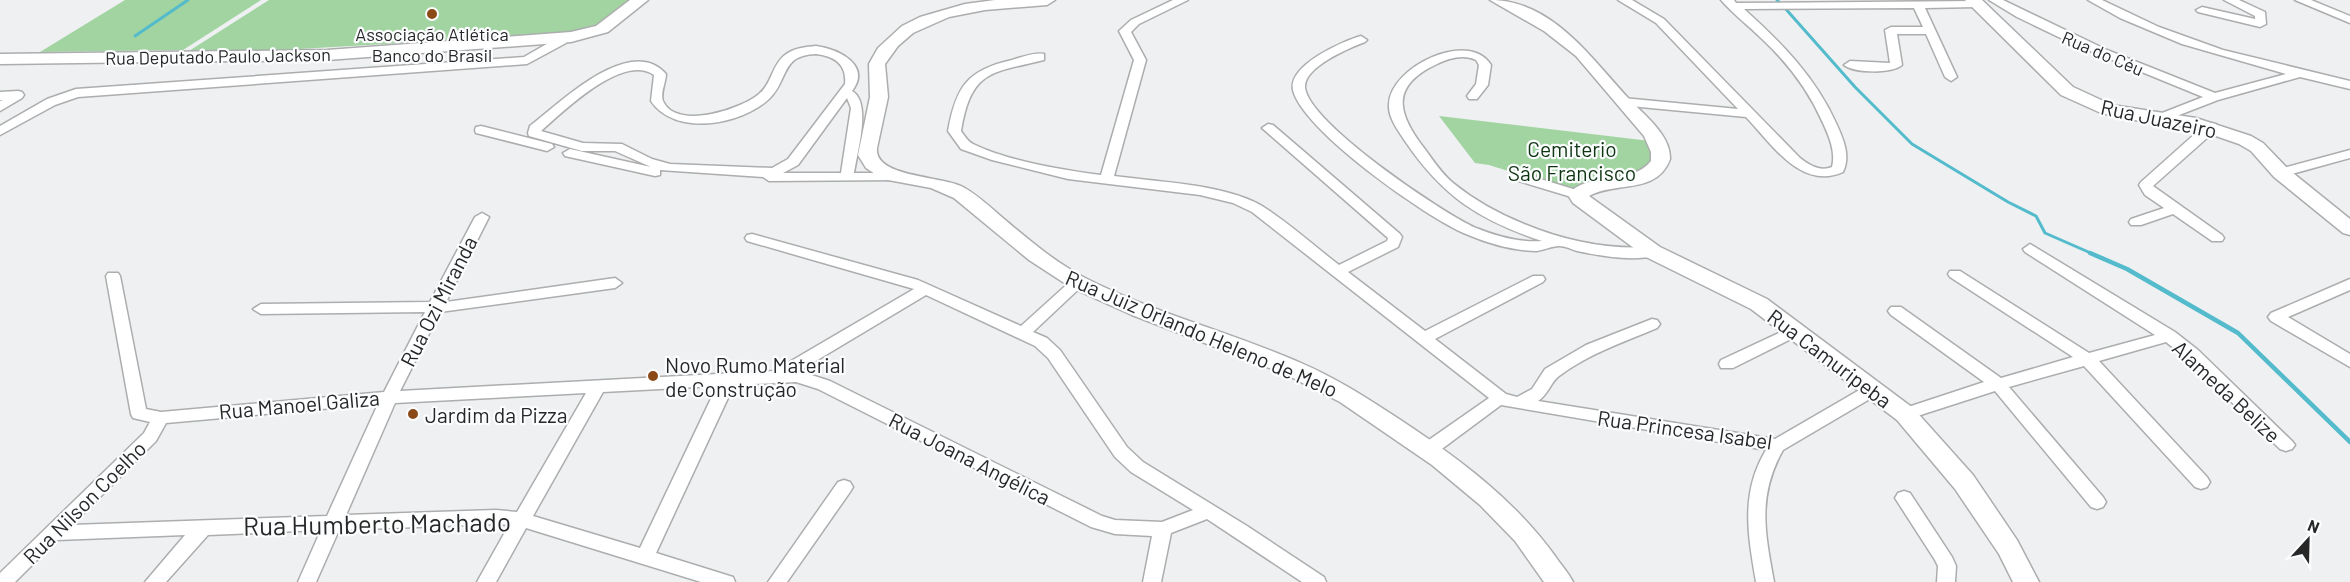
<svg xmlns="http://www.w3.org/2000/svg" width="2350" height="582" font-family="Barlow,sans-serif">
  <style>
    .green { fill: #a1d4a1 }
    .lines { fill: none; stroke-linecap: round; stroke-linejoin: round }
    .stream-far1 { stroke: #53bbcc; stroke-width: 3 }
    .stream { stroke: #53bbcc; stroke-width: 4.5 }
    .minor-casing { stroke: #acadae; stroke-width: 3 }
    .secondary-casing { stroke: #acadae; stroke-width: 3 }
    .minor { fill: #fff; fill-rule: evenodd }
    .secondary { fill: #fff; fill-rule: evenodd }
    .poi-dot { fill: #8b4917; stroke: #fcfdfe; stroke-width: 2 }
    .labels { text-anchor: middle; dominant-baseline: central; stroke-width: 4.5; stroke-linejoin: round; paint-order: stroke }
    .far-poi-label { font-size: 18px; fill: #272727; stroke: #fcfdfe }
    .far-street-label { font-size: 18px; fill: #272727; stroke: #fcfdfe }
    .street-label { font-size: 21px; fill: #272727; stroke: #fcfdfe }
    .park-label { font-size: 21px; fill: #0e3511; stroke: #fcfdfe }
    .poi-label { font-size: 21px; fill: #272727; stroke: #fcfdfe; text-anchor: start }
    .near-street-label { font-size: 26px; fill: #272727; stroke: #fcfdfe }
  </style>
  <rect width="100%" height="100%" fill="#eff0f1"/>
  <path class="green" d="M125,0h136l-78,50 -143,2z
    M269,0h364l-34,27 -16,5 -317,19h-77z
    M1439,116l211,25 5,20 -8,11 -34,12 -43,6 -81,-25 -14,-2z"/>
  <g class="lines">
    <path class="stream-far1" d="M1777,0l2,2
      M1784,7l71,80 57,57 96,58 28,14 9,17 48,21
      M135,36l53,-36"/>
    <path class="stream" d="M2090,253l37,16 111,64 112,109"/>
    <defs>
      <path id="minor" d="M1173,0h15l-49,24 -8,8 15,28 -32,116c43,6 111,8 148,30 27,17 52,40 77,59l48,-24 1,-3 -126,-110 6,-4 5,1 127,109 2,3 -4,10 -50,25 77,59 108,-55h10l2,3 -2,3 -108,57 71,55 11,3 15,-8 13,-20 41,-24 66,-26 5,1 3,4 -3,4c-33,14 -69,26 -98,48 -9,7 -11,19 -21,25l237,38 93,-54h12l2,4 -2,4 -97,57c-26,46 -18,83 -9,132h-18c-8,-47 -16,-89 10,-132l-265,-45 -66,49 -6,1 -6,-1 -3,-5 3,-5 66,-46 -237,-186 -19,-9 -33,-8 -132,-16 -76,-19 -31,-11 -13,-18c8,-44 19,-61 64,-71 10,-3 22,-8 32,-6v6c-53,13 -73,10 -83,71 3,4 7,11 12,13 35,17 89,26 128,31l33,-115 -15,-29 12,-11z
        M1618,0h14l32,19 136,139c9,7 20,14 32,9 4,-15 -3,-31 -9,-44 -15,-34 -35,-60 -62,-85 -13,-13 -28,-24 -40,-38h13l2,3 241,-2 6,3 -6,3 -52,1 32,69 -6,4 -6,-4 -19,-43h-29l5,31c-10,9 -48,8 -58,0l6,-4 40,2 -5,-33 6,-3h32l-9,-19 -170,1c38,34 71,68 92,114 7,15 15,33 7,49 -42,19 -72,-29 -97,-55l-127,-12 -2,-3 6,-4 115,11 -82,-86z
        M1989,0h14l104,50 108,43 71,-19 -104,-30 -62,-26 -32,-18h14l57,27 64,23 127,31v8l-50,-12 -82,23 -57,22 -6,-4 2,-3 46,-18 -132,-54 -54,-26z
        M2224,0h15l26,12 1,12 -6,3 -62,-15 -2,-2 6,-3 53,12v-3z
        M2295,0h16l39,16v7z
        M564,34l6,3 -4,6 -39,21 -449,33 -23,8 -55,30v-9l47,-27 29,-10 448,-32z
        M1361,36l6,4 -2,2c-16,6 -61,25 -60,45 2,35 137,126 171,141 20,8 44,15 66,13 -63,-21 -99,-44 -137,-100 -7,-11 -17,-23 -16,-37 1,-37 80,-75 102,-39l-3,20 -11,14h-8l-2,-3 9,-12 3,-19 -3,-5c-12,-6 -27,-2 -39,4 -47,22 -40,49 -13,84 9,12 17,25 29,35 21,17 46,31 71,41 41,17 84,26 129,23l5,2 2,3 -2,3c-26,7 -56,1 -81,-4 -6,-2 -12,-5 -18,-5 -7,0 -15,4 -22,5 -23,0 -50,-8 -71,-17 -39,-16 -164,-104 -173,-144 -5,-25 50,-49 68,-54z
        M816,46c22,3 56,19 36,45 20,11 5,62 2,82h41l7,4 -2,3 -131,1 -6,-4 -103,-7v5l-5,1 -90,-20 -2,-3 7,-4 81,18 -36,-16h-33l-53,-15 -1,-3 2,-7c29,-22 100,-93 136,-52 0,8 -6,19 -3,27 13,30 80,8 97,-8 12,-10 12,-28 25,-38 9,-7 20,-8 31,-9zM816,54c18,2 31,10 29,30l-57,75 -16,9 -102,-4 -18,-5 -30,-15 -39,-1 -42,-12c23,-20 82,-78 113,-56l-3,26c24,36 90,24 118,-2 20,-19 11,-44 47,-45zM847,98l4,10 -10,65h-58l15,-8z
        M18,91l4,1 2,3 -2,3 -22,13v-10l3,-1h-3v-8z
        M2211,123l5,1 1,3 -1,3 -63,56 69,49 2,3 -2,3h-10l-39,-27 -32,11h-10l-2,-3 2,-3 33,-11 -19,-13 -6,-10 2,-3 65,-58z
        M481,126l71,18 2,3 -7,4 -71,-18 -1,-3 1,-3z
        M2350,150v8l-69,19 -7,-4 2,-3z
        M1517,172l66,20 2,3 -7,4 -66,-20 -2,-3 2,-3z
        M482,213l7,4 -43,85 169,-24 7,5 -7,5 -175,24 -40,79 374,-20 140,-82 -167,-48 -2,-3 2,-3 5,-1 166,46 103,46 52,-47h10l2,3 -2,3 -50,47 14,6 13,12 67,97 16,15 104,64 77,51 2,5h-24l-95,-63 -36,14 -10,49h-18l9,-46 -37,-2 -24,-7 -273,-138 -22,-7 -62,3 -78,168 77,24 2,5h-34l-175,-54 -30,54h-19l32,-57 -13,-1 -157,6 -23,52h-18l23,-52 -113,5 -42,47h-21l40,-47 -128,5 -42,42h-15v-9l144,-140 6,-11 -17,-4 -2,-4 -25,-138 2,-3h10l2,3 26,133 15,3 223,-20 41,-80 -164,2 -8,-5 8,-5 169,-2 45,-85zM926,295l109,51 13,12 67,99 16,15 62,38 -31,12 -47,-2 -13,-4 -272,-135 -31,-10zM717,386l-77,162 -107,-32 70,-124zM586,393l-69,119 -21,-2 -150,5 49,-112zM378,404l-51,112 -255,9 84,-84 10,-18z
        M2030,244l145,88 23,18 94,91 3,4 -3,4 -6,2 -6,-2 -94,-91 -20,-16 -67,19 108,116 3,5 -3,5 -6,2 -6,-2 -111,-121 -75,21 94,110 3,5 -3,5 -6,2 -6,-2 -96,-116 -90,29 -6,-2 -2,-4 2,-4 85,-28 -93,-67 -3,-4 3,-4h10l100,71 72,-21 -123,-80 -2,-3 2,-3h10l129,82 66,-18 -130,-83 -2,-3z
        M2350,279v11l-62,27 62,37v13l-79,-46 -3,-4 3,-4z
        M1796,325l5,1 3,4 -3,4 -68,34h-12l-2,-4 2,-4z
        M844,480l6,2 3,5 -3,5 -63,90h-19l70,-100z
        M1904,491l6,2 42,64 4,9 -1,16h-18l1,-16 -3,-6 -40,-62 3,-5z"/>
      <path id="secondary" d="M630,0h18l-40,32 -37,10 -244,18 -327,4v-10l327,-4 244,-18 25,-6z
        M995,0h60l-8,5 -62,5 -36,7 -36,16 -15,13 -13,18 3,33 -11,51c-3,29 63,28 84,38 16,8 30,22 43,33 26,22 51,43 81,59 69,35 145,54 216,85 35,15 66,35 98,56 59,39 114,79 156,137 6,9 13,16 18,26h-29l-29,-41 -35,-36 -48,-40 -92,-63 -55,-28 -153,-59 -60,-27 -43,-28 -75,-62 -23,-10 -48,-9 -17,-11 -8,-13 12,-58 -1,-33 9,-16 24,-22 18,-9 45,-13z
        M1490,0c62,0 101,58 139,99 15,16 42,36 41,60 -13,36 -54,22 -81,37l71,51 107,52 146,109 60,67 44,65 22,42h-26l-14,-28 -44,-65 -58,-69 -146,-111 -105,-52 -73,-54 -5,-8c17,-24 62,-8 83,-34v-9l-7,-16 -68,-80 -32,-25z
        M1965,0h17l91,87 39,18 84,13 55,18 12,7 25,26 62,50v16l-7,-2 -69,-56 -23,-26 -12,-7 -46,-16 -53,-7 -39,-8 -40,-18z"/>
    </defs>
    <use href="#minor" class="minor-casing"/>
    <use href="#secondary" class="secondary-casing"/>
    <use href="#minor" class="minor"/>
    <use href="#secondary" class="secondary"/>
  </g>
  <g class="poi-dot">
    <circle cx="432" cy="14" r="6"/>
    <circle cx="653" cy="376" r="6"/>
    <circle cx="413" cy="414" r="6"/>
  </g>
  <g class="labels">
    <g class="far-poi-label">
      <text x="432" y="34">Associação Atlética<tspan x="432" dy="21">Banco do Brasil</tspan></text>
    </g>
    <g class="far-street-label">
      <text transform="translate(2103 53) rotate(23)">Rua do Céu</text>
      <text transform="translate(218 56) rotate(-1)">Rua Deputado Paulo Jackson</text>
    </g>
    <g class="street-label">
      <text transform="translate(2159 118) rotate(12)">Rua Juazeiro</text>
      <text transform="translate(438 301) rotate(-63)">Rua Ozi Miranda</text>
      <text transform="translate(1202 333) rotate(23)">Rua Juiz Orlando Heleno de Melo</text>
      <text transform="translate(1830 358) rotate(37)">Rua Camuripeba</text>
      <text transform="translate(2227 391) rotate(43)">Alameda Belize</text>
      <text transform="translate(299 404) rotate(-5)">Rua Manoel Galiza</text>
      <text transform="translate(1685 429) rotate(8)">Rua Princesa Isabel</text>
      <text transform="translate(970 458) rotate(27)">Rua Joana Angélica</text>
      <text transform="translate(84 502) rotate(-45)">Rua Nilson Coelho</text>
    </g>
    <g class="park-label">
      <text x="1572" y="148">Cemiterio<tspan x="1572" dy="24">São Francisco</tspan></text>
    </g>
    <g class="poi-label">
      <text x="665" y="364">Novo Rumo Material<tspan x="665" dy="24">de Construção</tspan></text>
      <text x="425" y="414">Jardim da Pizza</text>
    </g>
    <g class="near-street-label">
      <text transform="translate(377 523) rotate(-1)">Rua Humberto Machado</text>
    </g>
  </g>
  <g transform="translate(2308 540) rotate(22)" stroke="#fcfdfe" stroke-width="4.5" paint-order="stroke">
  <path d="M0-4.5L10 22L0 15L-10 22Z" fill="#272727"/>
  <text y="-9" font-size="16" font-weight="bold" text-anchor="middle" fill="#272727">N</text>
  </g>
</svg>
